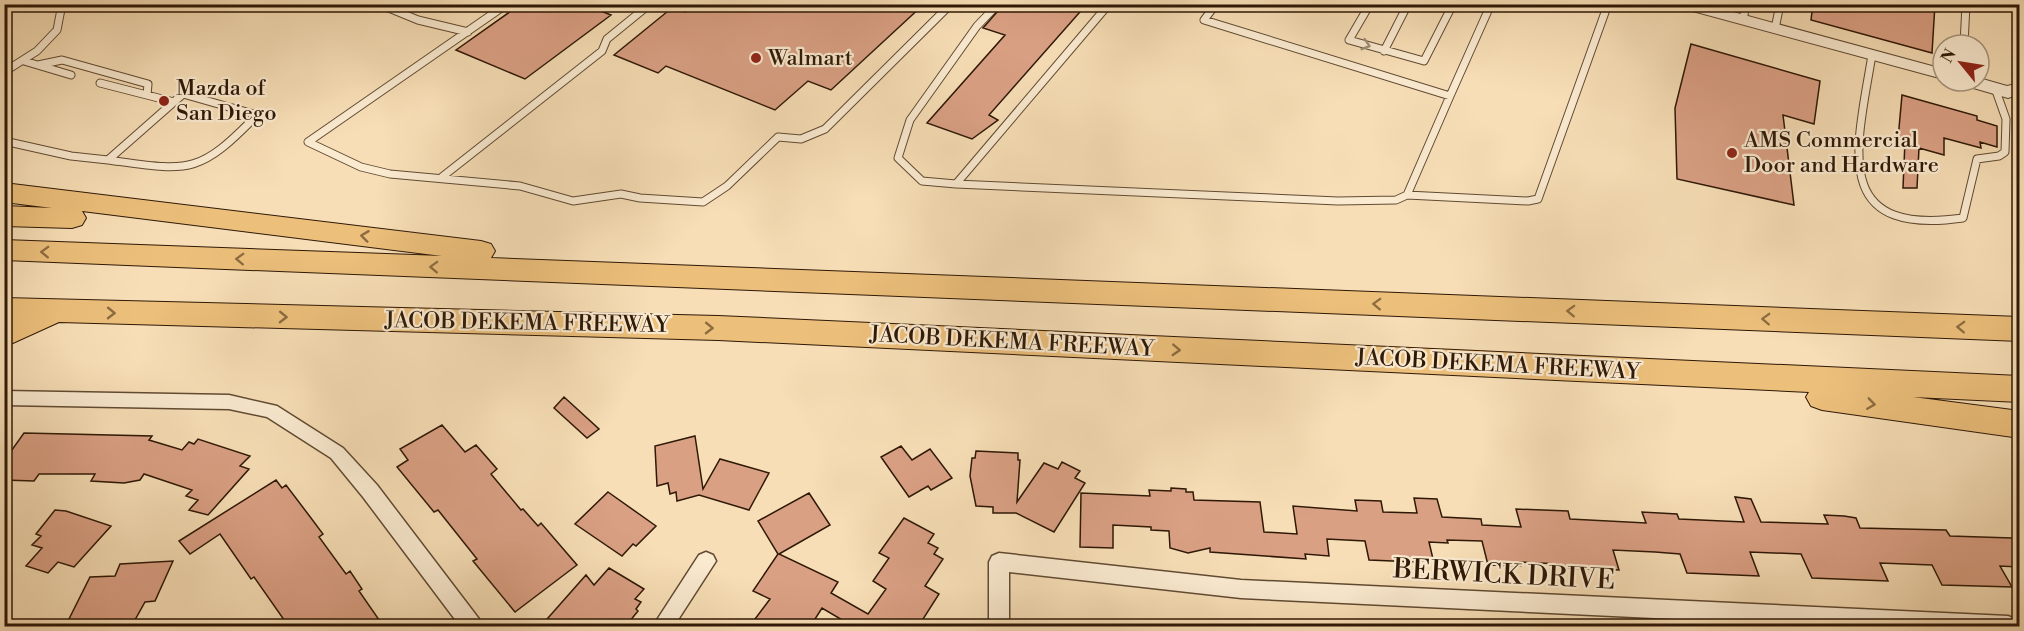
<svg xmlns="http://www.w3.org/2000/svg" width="2024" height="631" font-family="'Libre Bodoni',serif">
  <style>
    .building { fill: #daa084; stroke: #2e1806; stroke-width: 1.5 }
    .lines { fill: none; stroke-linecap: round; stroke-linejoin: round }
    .service-casing { stroke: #604a32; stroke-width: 9 }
    .minor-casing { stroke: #604a32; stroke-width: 3 }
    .tertiary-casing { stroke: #604a32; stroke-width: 2 }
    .motorway-casing { stroke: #2e1806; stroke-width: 2 }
    .service { stroke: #faead0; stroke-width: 7 }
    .minor { fill: #faead0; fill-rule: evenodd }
    .tertiary { fill: #faead0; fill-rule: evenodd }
    .motorway { fill: #ecbf7b; fill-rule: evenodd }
    .oneway { stroke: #9e8c75 }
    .oneway2 { stroke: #8d6c40 }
    .poi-dot { fill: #8f2418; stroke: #faead0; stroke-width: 2 }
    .labels { text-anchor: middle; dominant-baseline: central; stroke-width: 4.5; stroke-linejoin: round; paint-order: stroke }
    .poi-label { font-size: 22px; fill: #2e1806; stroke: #faead0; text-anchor: start }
    .street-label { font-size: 22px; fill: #2e1806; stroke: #faead0 }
    .near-street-label { font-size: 27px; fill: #2e1806; stroke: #faead0 }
  </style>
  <rect width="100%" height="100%" fill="#f7deb6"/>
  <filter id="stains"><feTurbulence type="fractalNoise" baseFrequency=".00333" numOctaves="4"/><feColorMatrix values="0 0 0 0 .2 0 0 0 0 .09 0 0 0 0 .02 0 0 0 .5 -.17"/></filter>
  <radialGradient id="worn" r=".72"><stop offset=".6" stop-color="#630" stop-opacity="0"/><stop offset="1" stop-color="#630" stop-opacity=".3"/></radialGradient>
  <path class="building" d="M521,4h62l28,11 -86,64 -69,-29z
    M694,4h230l-93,86 -23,-9 -33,29 -109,-44 -8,7 -44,-18 59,-48 12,5z
    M1004,4h83l-98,111 9,5 -26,19 -45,-16 78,-88 -22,-7z
    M1813,4h122l-3,49 -121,-33z
    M1691,44l129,37 -6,43 -31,-9 11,90 -117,-26 -2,-71z
    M1902,95l75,21v4l20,6v21l-17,-5 1,6 -37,-10v17l-25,-7 -2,40h-14l2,-47 -7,-2z
    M564,397l35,32 -12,9 -33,-30z
    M442,425l23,27 11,-7 21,24 -6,5 30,36 2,-1 15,17 3,-3 36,42 -62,47 -42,-51 4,-2 -39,-49 -4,2 -37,-45 11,-7 -8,-11z
    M24,433l128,3 -3,4 33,10 7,-8 5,2 4,-5 52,17 -10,10 9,3 -41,46 -19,-5 9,-10 -12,-4 6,-6 -48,-16 -4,6 -16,3 -33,-2 4,-7h-56l-5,7 -30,-1v-19z
    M695,436l8,53 17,-30 49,14 -20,37 -50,-15 -22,6 -1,-9 -6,2 -2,-11 -11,3 -2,-40z
    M901,446l11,14 18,-11 22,29 -21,12 -3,-4 -19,11 -28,-40z
    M976,451l42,2v7h2l-3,42 27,-39 14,6 4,-7 18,9 -5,7 10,5 -31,49 -38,-19h-23v-6l-17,-1 -6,-30 2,-18h3z
    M276,480l6,8 4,-3 25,33 12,16 -4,3 27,37 4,-3 12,18 -3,2 25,36h-95l-35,-50 -3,2 -31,-45 -30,20 -11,-13z
    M1171,488l15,1v3h7l1,8 66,2 4,30 33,2 -4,-28 64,5 -2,-11 26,1 2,11 34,1 -3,-15 23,1 5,18 39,2 1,6 39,2 -5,-18 52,2 2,8 76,4 -4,-11 35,2 2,5 65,3 -9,-25 16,2 10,23 67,2 -4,-9 20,1 12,2 4,10 86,2 4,6 62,2 7,13v16l-19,-1 12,21 -70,-2 -10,-20 -52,-2 8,18 -76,-3 -11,-24 -51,-2 9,24 -72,-3 -7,-19 -25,-2 -42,-2 6,20 -59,-2 -1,-4 -39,-2 1,4 -33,-1 -6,-24 -35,-1 1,3 -19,-1 4,17 -17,3 -47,-2 -4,-19 -38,-2 2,17 -24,-2 1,5 -96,-7v-4l-22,5 -18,-5 -1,-17 -18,-1v-3l-38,-2v23l-33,-1 1,-54 69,3 -1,-6 22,1z
    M608,492l48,34 -20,20 -3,-2 -11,12 -47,-32z
    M809,493l21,32 -51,29 59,28 -7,11 37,21 18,-25 -13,-8 16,-23 -10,-5 25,-35 30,16 -6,9 10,5 -4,6 9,5 -18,27 14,8 -21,33h-64l-32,-19 -12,19h-61l21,-28 -17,-8 25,-37 -20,-33z
    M55,510l11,1 45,15 -37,41 -16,-5 -10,11 -22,-7 16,-18 -10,-3 9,-9 -5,-2z
    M173,561l-18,40 -10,1 -14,25h-66l25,-50 25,-1 5,-12z
    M609,568l35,21 -9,10 6,3 -5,7 2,2 -13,16h-85l46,-52 8,10z"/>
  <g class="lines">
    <defs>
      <path id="service" d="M379,4l39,16 50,12
        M507,4l-199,138 53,25 29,7 130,12 53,15 48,-7 19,4 63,4 24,-16 51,-49 23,2 24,-10 126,-125
        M998,4l-21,22 -67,94 -12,38 24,23 34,3 153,-180
        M1216,4l-12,16 246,76 41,-92
        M1370,4l-21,36 75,21 29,-57
        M1743,20l3,-16
        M1775,29l5,-25
        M1964,45l2,-41
        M1384,51l24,-47
        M1872,55c-15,91 -43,182 91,163l14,-59 22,-3 6,-4 1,-33 -11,-31
        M24,61l47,14
        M38,65l24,-5 86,24 -1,11
        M4,72l33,-21 20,-21 5,-26
        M100,83l74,19
        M183,94l74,21c-59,61 -68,56 -149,45z
        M4,141l67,15 37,4
        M442,177l160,-126 5,-12 43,-35
        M956,184l382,17 58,-1 11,-5 43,-99
        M1407,195l121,6 10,-2 70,-195"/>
      <path id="minor" d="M4,391l225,4 48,11 66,42 34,37 102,134 3,7h-22l-97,-129 -32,-39 -64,-41 -38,-8 -225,-4z
        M706,552l7,3 3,6 -42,65h-21l46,-71z
        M999,553l242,27 767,36 7,3 3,7h-196l-581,-28 -232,-26v54h-20v-64l3,-6z"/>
      <path id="tertiary" d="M1676,4h28l239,65v10l-265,-72z
        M1979,78l28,8 13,-3v11l-12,4 -45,-13 -3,-4h19z"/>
      <path id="motorway" d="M4,183l477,58 10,3 4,7 -4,7 1529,59v24l-2016,-81v-20l438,16 -360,-45 4,7 -4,7 -10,3 -68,-2v-20l48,2 -48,-6z
        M4,298l714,18 1302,60v26l-107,-5 107,14v27l-198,-28 -11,-4 -5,-9 3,-5 -1091,-52 -659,-18 -55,25v-26l2,-1h-2z"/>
    </defs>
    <use href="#service" class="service-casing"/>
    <use href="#minor" class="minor-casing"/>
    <use href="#tertiary" class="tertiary-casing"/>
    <use href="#motorway" class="motorway-casing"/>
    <use href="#service" class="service"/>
    <use href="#minor" class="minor"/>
    <use href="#tertiary" class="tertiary"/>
    <use href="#motorway" class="motorway"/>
  </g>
  <defs><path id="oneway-chevron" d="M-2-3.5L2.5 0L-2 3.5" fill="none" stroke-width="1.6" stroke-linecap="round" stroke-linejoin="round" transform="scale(1.5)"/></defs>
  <use class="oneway" href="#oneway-chevron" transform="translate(1366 45) rotate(17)"/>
  <g class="oneway2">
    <use href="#oneway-chevron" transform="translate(365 236) rotate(-173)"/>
    <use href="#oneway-chevron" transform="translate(45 252) rotate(-178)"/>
    <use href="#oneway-chevron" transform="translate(240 259) rotate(-178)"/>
    <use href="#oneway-chevron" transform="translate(434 267) rotate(-178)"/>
    <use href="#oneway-chevron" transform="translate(1377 304) rotate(-178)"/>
    <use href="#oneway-chevron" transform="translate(1571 311) rotate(-178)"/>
    <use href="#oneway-chevron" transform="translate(111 313) rotate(1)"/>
    <use href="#oneway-chevron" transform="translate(283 317) rotate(1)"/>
    <use href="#oneway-chevron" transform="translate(1766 319) rotate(-178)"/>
    <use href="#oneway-chevron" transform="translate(1961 327) rotate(-178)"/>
    <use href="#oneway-chevron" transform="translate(709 328) rotate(1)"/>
    <use href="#oneway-chevron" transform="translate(1176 350) rotate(3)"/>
    <use href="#oneway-chevron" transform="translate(1871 404) rotate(8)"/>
  </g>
  <g class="poi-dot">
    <circle cx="756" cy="58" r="6"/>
    <circle cx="164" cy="101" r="6"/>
    <circle cx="1732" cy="153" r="6"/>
  </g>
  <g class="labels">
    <g class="poi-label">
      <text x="768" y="58">Walmart</text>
      <text x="176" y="88">Mazda of<tspan x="176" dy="25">San Diego</tspan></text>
      <text x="1744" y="140">AMS Commercial<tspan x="1744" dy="25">Door and Hardware</tspan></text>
    </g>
    <g class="street-label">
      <text transform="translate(527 323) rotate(1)">JACOB DEKEMA FREEWAY</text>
      <text transform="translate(1012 342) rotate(3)">JACOB DEKEMA FREEWAY</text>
      <text transform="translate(1498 365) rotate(3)">JACOB DEKEMA FREEWAY</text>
    </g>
    <g class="near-street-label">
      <text transform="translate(1504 575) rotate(3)">BERWICK DRIVE</text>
    </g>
  </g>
  <rect width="2024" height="631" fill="none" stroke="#f7deb6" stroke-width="24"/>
  <rect x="6" y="6" width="2012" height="619" fill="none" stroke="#2e1806" stroke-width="3"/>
  <rect x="12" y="12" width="2000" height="607" fill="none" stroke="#2e1806" stroke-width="1.5"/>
  <g transform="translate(1961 63) rotate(300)"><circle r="28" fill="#faead0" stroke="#a8967f" stroke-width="1.5"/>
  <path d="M0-4.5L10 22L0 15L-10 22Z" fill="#8f2418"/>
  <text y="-9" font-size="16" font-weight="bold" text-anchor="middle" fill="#2e1806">N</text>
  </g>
  <rect width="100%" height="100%" filter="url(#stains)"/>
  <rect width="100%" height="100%" fill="url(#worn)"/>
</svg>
